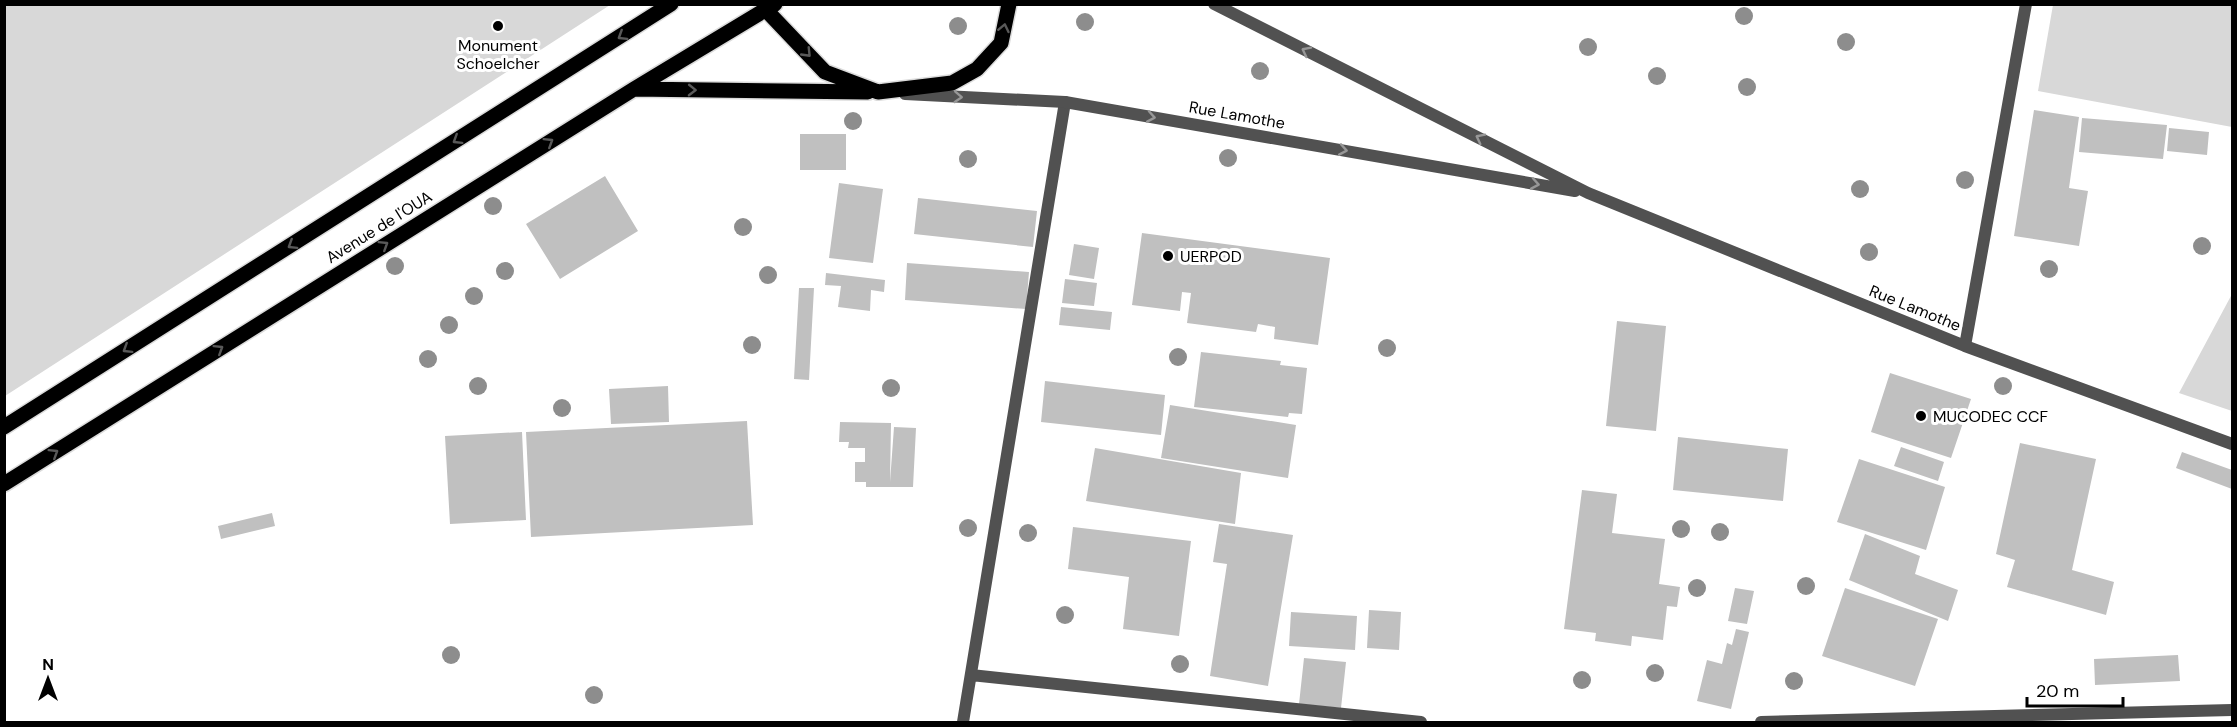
<svg xmlns="http://www.w3.org/2000/svg" width="2237" height="727" font-family="'DM Sans',sans-serif">
  <style>
    .green { fill: #d8d8d8 }
    .building { fill: #c0c0c0 }
    .lines { fill: none; stroke-linecap: round; stroke-linejoin: round }
    .primary-casing { stroke: #dbdbdb; stroke-width: 18 }
    .service { stroke: #515151; stroke-width: 12 }
    .minor { stroke: #515151; stroke-width: 12 }
    .primary { stroke: #000; stroke-width: 15 }
    .tree { fill: #8d8d8d }
    .oneway { stroke: #595959 }
    .oneway2 { stroke: #979797 }
    .poi-dot { fill: #000; stroke: #fff; stroke-width: 2 }
    .labels { text-anchor: middle; dominant-baseline: central; stroke-width: 6; stroke-linejoin: round; paint-order: stroke }
    .poi-label { font-size: 16px; fill: #000; stroke: #fff; text-anchor: start }
    .street-label { font-size: 16px; fill: #000; stroke: #fff }
  </style>
  <rect width="100%" height="100%" fill="#fff"/>
  <path class="green" d="M5,4h605v1l-605,391z
    M2053,5h179v122l-194,-36z
    M2232,294v117l-53,-18z"/>
  <path class="building" d="M2034,110l45,7 -10,71 19,3 -9,55 -65,-10z
    M2082,118l85,7 -4,34 -84,-7z
    M2169,128l40,4 -2,23 -40,-4z
    M800,134h46v36h-46z
    M605,176l33,55 -78,48 -34,-55z
    M839,183l44,6 -10,74 -44,-5z
    M918,198l119,13 -4,36 -119,-13z
    M1142,233l188,25 -12,87 -44,-6 1,-12 -17,-3 -2,8 -69,-9 4,-30 -9,-1 -2,19 -48,-6z
    M1074,244l25,4 -5,31 -25,-4z
    M907,263l122,9 -3,37 -121,-9z
    M826,273l59,7 -1,12 -13,-2 -1,21 -32,-4 3,-21 -16,-1z
    M1065,279l32,4 -3,23 -32,-3z
    M799,288h15l-5,92 -15,-1z
    M1061,307l51,5 -2,18 -51,-5z
    M1617,321l49,5 -10,105 -50,-5z
    M1201,352l80,9 -1,4 27,3 -5,46 -13,-1 -1,4 -94,-10z
    M1890,373l81,26 -20,59 -80,-26z
    M1045,381l120,14 -4,40 -120,-13z
    M668,386l1,36 -58,2 -2,-35z
    M1170,405l126,20 -8,53 -127,-20z
    M747,421l6,104 -222,12 -5,-105z
    M840,422l51,1 -1,59 4,-55 22,1 -3,59h-47v-5h-11v-20h10v-14h-17l1,-6h-10z
    M522,432l4,88 -76,4 -5,-88z
    M1678,437l110,12 -5,52 -110,-11z
    M2020,443l76,16 -24,111 42,12 -8,33 -99,-28 8,-27 -19,-6z
    M1901,447l43,15 -6,19 -44,-15z
    M1095,448l146,25 -6,51 -149,-23z
    M2182,452l50,18v19l-56,-21z
    M1859,459l86,28 -19,63 -89,-28z
    M1582,490l35,4 -5,39 53,6 -6,45 21,3 -3,20 -10,-1 -4,34 -31,-4 -1,10 -36,-5 1,-8 -32,-4z
    M272,513l3,13 -54,13 -3,-13z
    M1219,524l74,11 -25,151 -58,-10 17,-112 -14,-2z
    M1073,527l118,14 -12,95 -56,-7 6,-52 -61,-8z
    M1865,534l55,22 -5,18 43,16 -10,31 -99,-41z
    M1735,588l19,3 -7,33 -19,-3z
    M1845,588l93,31 -23,67 -93,-30z
    M1369,610l32,2 -2,38 -32,-2z
    M1291,612l66,4 -2,34 -66,-4z
    M1736,629l13,3 -18,77 -34,-8 10,-41 15,4 5,-21 5,2z
    M2178,655l2,26 -85,4 -1,-26z
    M1304,658l42,4 -5,46 -42,-4z"/>
  <g class="lines">
    <defs>
      <path id="primary" d="M766,10l59,62 53,20 74,-9 25,-14 24,-26 8,-39
        M634,89l234,3
        M4,427l667,-423
        M4,484l630,-395 141,-85"/>
    </defs>
    <use href="#primary" class="primary-casing"/>
    <path class="service" d="M971,675l450,47
      M963,722l102,-620
      M1761,722l471,-12"/>
    <path class="minor" d="M1214,4l374,189 377,153 267,98
      M905,94l160,8 510,89
      M1965,346l61,-342"/>
    <use href="#primary" class="primary"/>
  </g>
  <g class="tree">
    <circle cx="1744" cy="16" r="9"/>
    <circle cx="1085" cy="22" r="9"/>
    <circle cx="958" cy="26" r="9"/>
    <circle cx="1846" cy="42" r="9"/>
    <circle cx="1588" cy="47" r="9"/>
    <circle cx="1260" cy="71" r="9"/>
    <circle cx="1657" cy="76" r="9"/>
    <circle cx="1747" cy="87" r="9"/>
    <circle cx="853" cy="121" r="9"/>
    <circle cx="1228" cy="158" r="9"/>
    <circle cx="968" cy="159" r="9"/>
    <circle cx="1965" cy="180" r="9"/>
    <circle cx="1860" cy="189" r="9"/>
    <circle cx="493" cy="206" r="9"/>
    <circle cx="743" cy="227" r="9"/>
    <circle cx="2202" cy="246" r="9"/>
    <circle cx="1869" cy="252" r="9"/>
    <circle cx="395" cy="266" r="9"/>
    <circle cx="2049" cy="269" r="9"/>
    <circle cx="505" cy="271" r="9"/>
    <circle cx="768" cy="275" r="9"/>
    <circle cx="474" cy="296" r="9"/>
    <circle cx="449" cy="325" r="9"/>
    <circle cx="752" cy="345" r="9"/>
    <circle cx="1387" cy="348" r="9"/>
    <circle cx="1178" cy="357" r="9"/>
    <circle cx="428" cy="359" r="9"/>
    <circle cx="478" cy="386" r="9"/>
    <circle cx="2003" cy="386" r="9"/>
    <circle cx="891" cy="388" r="9"/>
    <circle cx="562" cy="408" r="9"/>
    <circle cx="968" cy="528" r="9"/>
    <circle cx="1681" cy="529" r="9"/>
    <circle cx="1720" cy="532" r="9"/>
    <circle cx="1028" cy="533" r="9"/>
    <circle cx="1806" cy="586" r="9"/>
    <circle cx="1697" cy="588" r="9"/>
    <circle cx="1065" cy="615" r="9"/>
    <circle cx="451" cy="655" r="9"/>
    <circle cx="1180" cy="664" r="9"/>
    <circle cx="1655" cy="673" r="9"/>
    <circle cx="1582" cy="680" r="9"/>
    <circle cx="1794" cy="681" r="9"/>
    <circle cx="594" cy="695" r="9"/>
  </g>
  <defs><path id="oneway-chevron" d="M-2-3.5L2.5 0L-2 3.5" fill="none" stroke-width="1.6" stroke-linecap="round" stroke-linejoin="round" transform="scale(1.5)"/></defs>
  <g class="oneway">
    <use href="#oneway-chevron" transform="translate(1004 28) rotate(-78)"/>
    <use href="#oneway-chevron" transform="translate(622 36) rotate(148)"/>
    <use href="#oneway-chevron" transform="translate(807 53) rotate(46)"/>
    <use href="#oneway-chevron" transform="translate(692 90) rotate(1)"/>
    <use href="#oneway-chevron" transform="translate(457 140) rotate(148)"/>
    <use href="#oneway-chevron" transform="translate(549 142) rotate(-32)"/>
    <use href="#oneway-chevron" transform="translate(292 245) rotate(148)"/>
    <use href="#oneway-chevron" transform="translate(384 245) rotate(-32)"/>
    <use href="#oneway-chevron" transform="translate(127 349) rotate(148)"/>
    <use href="#oneway-chevron" transform="translate(219 349) rotate(-32)"/>
    <use href="#oneway-chevron" transform="translate(54 453) rotate(-32)"/>
  </g>
  <g class="oneway2">
    <use href="#oneway-chevron" transform="translate(1306 51) rotate(-153)"/>
    <use href="#oneway-chevron" transform="translate(958 97) rotate(3)"/>
    <use href="#oneway-chevron" transform="translate(1151 117) rotate(10)"/>
    <use href="#oneway-chevron" transform="translate(1480 138) rotate(-153)"/>
    <use href="#oneway-chevron" transform="translate(1343 150) rotate(10)"/>
    <use href="#oneway-chevron" transform="translate(1535 184) rotate(10)"/>
  </g>
  <g class="poi-dot">
    <circle cx="498" cy="26" r="6"/>
    <circle cx="1168" cy="256" r="6"/>
    <circle cx="1921" cy="416" r="6"/>
  </g>
  <g class="labels">
    <g class="poi-label">
      <text x="498" y="45" text-anchor="middle">Monument<tspan x="498" dy="18">Schoelcher</tspan></text>
      <text x="1180" y="256">UERPOD</text>
      <text x="1933" y="416">MUCODEC CCF</text>
    </g>
    <g class="street-label">
      <text transform="translate(1237 115) rotate(10)">Rue Lamothe</text>
      <text transform="translate(379 227) rotate(-32)">Avenue de l'OUA</text>
      <text transform="translate(1915 308) rotate(22)">Rue Lamothe</text>
    </g>
  </g>
  <rect width="2237" height="727" fill="none" stroke="#000000" stroke-width="12"/>
  <g transform="translate(48 679)" stroke="#ffffff" stroke-width="4.5" paint-order="stroke">
  <path d="M0-4.5L10 22L0 15L-10 22Z" fill="#000000"/>
  <text y="-9" font-size="16" font-weight="bold" text-anchor="middle" fill="#000000">N</text>
  </g>
  <path d="M2027 697v9h96v-9" fill="none" stroke="#000000" stroke-width="3"/>
  <text x="2036" y="697" font-size="18" fill="#000000" stroke="#ffffff" stroke-width="4.5" paint-order="stroke">20 m</text>
</svg>
